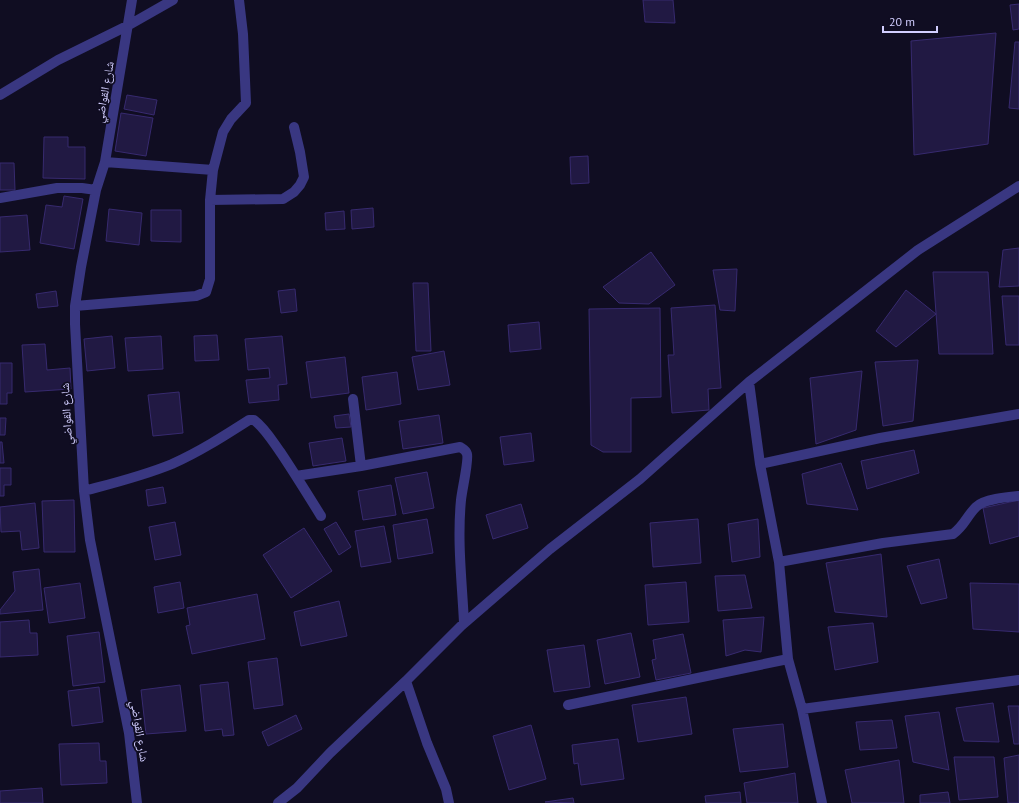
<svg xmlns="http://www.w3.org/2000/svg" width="1019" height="803" font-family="'PT Sans','Noto Naskh Arabic',sans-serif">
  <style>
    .building { fill: #211943; stroke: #372a6f }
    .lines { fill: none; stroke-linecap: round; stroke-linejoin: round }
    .minor { stroke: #393781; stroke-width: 10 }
    .labels { text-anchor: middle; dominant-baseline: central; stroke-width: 3.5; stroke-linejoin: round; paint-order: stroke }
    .street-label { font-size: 12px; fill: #d2ceff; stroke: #100d22 }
  </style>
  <rect width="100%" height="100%" fill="#100d22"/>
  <path class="building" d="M643,0h30l2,23 -30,-1z
    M1019,4v25l-6,1 -3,-25z
    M996,33l-8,111 -74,11 -3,-114z
    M1015,42h4v67l-10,-1z
    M127,95l30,5 -3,15 -30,-6z
    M121,113l32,5 -7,38 -31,-5z
    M44,137h24v10h17v32l-42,-1z
    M588,156l1,27 -18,1 -1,-27z
    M0,163h14l1,27h-15z
    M64,196l19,3 -9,50 -34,-6 6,-38 16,2z
    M373,208l1,19 -22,2 -1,-19z
    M109,209l33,4 -3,32 -33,-4z
    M151,210h30v32l-30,-1z
    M344,211l1,18 -19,1 -1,-17z
    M27,215l3,35 -30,2v-35z
    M1019,248v38l-20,1 4,-37z
    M651,252l24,33 -26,19 -30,-1 -16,-16z
    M737,269l-2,42 -15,-1 -7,-40z
    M933,272h55l5,82h-54z
    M413,283h15l3,68h-15z
    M295,289l2,22 -16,2 -3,-22z
    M906,290l30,24 -40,33 -20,-16z
    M56,291l2,15 -20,2 -2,-14z
    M1002,296h17v49h-13z
    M715,305l6,83 -13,1 1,21 -37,3 -4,-58h6l-3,-47z
    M660,308l1,89 -30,1v54h-28l-12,-7 -2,-136z
    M539,322l2,27 -31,3 -2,-27z
    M217,335l2,25 -24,1 -1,-25z
    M112,336l3,32 -28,3 -3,-32z
    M161,336l2,33 -35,2 -3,-33z
    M282,336l5,48 -9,1 1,15 -30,3 -3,-23 24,-2 -1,-10 -21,2 -3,-31z
    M45,344l2,26 23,-2 1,21 -46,3 -3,-47z
    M444,351l6,34 -32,5 -6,-33z
    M345,357l4,36 -38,5 -5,-36z
    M918,360l-5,61 -30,5 -8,-64z
    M0,363h12v30h-5v11h-7z
    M862,371l-6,59 -40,14 -6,-66z
    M397,372l4,32 -35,6 -4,-33z
    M179,392l4,41 -30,3 -5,-41z
    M349,414l2,13 -15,1 -2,-12z
    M439,415l4,28 -40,6 -4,-28z
    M0,418h6l-1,17h-5z
    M531,433l3,28 -30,4 -4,-28z
    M342,438l4,23 -33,5 -4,-23z
    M0,442h2l2,21h-4z
    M914,450l5,23 -52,16 -6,-28z
    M841,463l17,47 -51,-6 -5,-30z
    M0,468h11v17h-7v11h-4z
    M427,472l7,36 -31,6 -8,-36z
    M391,485l5,30 -33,5 -5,-29z
    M163,487l3,16 -18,3 -2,-16z
    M74,500l1,52h-31l-2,-51z
    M1019,500v36l-29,8 -7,-36z
    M35,503l4,45 -17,2 -2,-19 -19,1 -1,-25z
    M521,504l7,24 -35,11 -7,-24z
    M427,519l6,34 -35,6 -5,-34z
    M698,519l3,44 -48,4 -3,-44z
    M758,519l2,38 -28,5 -4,-38z
    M175,522l6,33 -26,5 -6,-33z
    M336,522l15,25 -12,8 -15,-26z
    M384,526l7,36 -30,5 -6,-36z
    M304,528l28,43 -41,27 -28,-43z
    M881,554l6,63 -52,-5 -9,-49z
    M939,559l8,39 -26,6 -14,-38z
    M39,569l4,41 -43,4v-4l15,-19 -2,-19z
    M745,575l7,33 -34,3 -3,-35z
    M180,582l4,26 -26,5 -4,-26z
    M686,582l3,40 -41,3 -3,-40z
    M80,583l5,35 -36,5 -5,-35z
    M970,583l49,1v48l-46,-3z
    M257,594l8,45 -73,15 -6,-28 4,-1 -3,-17z
    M339,601l8,35 -46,10 -7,-34z
    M764,617l-3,35 -16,-2 -19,6 -3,-36z
    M29,620l1,13h7l1,22 -38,2v-35z
    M873,623l5,39 -43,8 -7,-43z
    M99,632l6,50 -32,4 -6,-50z
    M631,633l9,44 -35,7 -8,-44z
    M683,634l8,39 -35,7 -4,-20 4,-1 -3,-19z
    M584,645l6,42 -36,5 -7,-42z
    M277,658l6,47 -29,4 -6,-47z
    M228,682l6,53 -11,1 -1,-7 -17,2 -5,-46z
    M180,685l6,46 -40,3 -5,-44z
    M99,687l4,35 -31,4 -4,-35z
    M686,697l6,37 -54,8 -6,-37z
    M993,703l6,39 -35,-1 -8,-33z
    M1008,706h11v38h-5z
    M939,712l10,58 -36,-8 -8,-46z
    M296,715l6,14 -34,17 -6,-14z
    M892,720l5,28 -37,2 -4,-28z
    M783,724l5,43 -48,5 -7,-43z
    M531,725l15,54 -37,11 -16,-54z
    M618,739l6,40 -43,6 -3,-22 -4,1 -2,-19z
    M99,743l1,18h6l1,22 -46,2 -2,-41z
    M1019,755v48h-11l-4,-45z
    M954,757h40l4,40 -39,3z
    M899,760l5,43h-52l-7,-33z
    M795,773l3,30h-51l-3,-20z
    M42,788l1,15h-43v-12z
    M740,792l1,11h-35l-1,-7z
    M948,792l2,11h-30v-8z
    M573,798l1,5 -29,-1z"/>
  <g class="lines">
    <path class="minor" d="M132,0l-27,162 -9,28 -15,77 -6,39v18l9,167 6,49 39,193 8,70
      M0,95l58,-35 71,-35 44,-25
      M105,162l108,8
      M0,198l57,-10h25l14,2
      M210,200l73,-1 11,-7 6,-7 4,-8 -4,-25 -6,-25
      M75,306l121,-10 10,-4 4,-13v-79l3,-30 10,-38 8,-13 15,-16 -3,-69 -4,-34
      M749,382l11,82 19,98 9,97 14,50 20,94
      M353,399l8,67
      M760,464l120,-26 139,-24
      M296,476l65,-10 99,-19c3,2 6,3 7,7 2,6 -5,36 -6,46 -4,41 1,82 3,123
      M84,491c30,-8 59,-15 88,-27 27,-12 52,-28 77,-44h5c11,8 19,22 27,33 14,21 27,42 40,63
      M779,562l104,-19 70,-9c12,-9 13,-17 23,-27 8,-8 32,-10 43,-11
      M406,681l21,62 19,46 3,14
      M568,705l220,-46
      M802,709l217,-29
      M278,803l19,-15 33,-35 76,-72 55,-55 89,-77 90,-70 109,-97 169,-132 101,-64"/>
  </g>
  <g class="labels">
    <g class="street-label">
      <text transform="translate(104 92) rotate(-80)">شارع القواضي</text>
      <text transform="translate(66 414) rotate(-93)">شارع القواضي</text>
      <text transform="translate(140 731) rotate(81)">شارع القواضي</text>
    </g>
  </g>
  <path d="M883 26v6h54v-6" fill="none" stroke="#d2ceff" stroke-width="2"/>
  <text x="889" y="26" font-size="12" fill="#d2ceff" stroke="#100d22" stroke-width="3" paint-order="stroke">20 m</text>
</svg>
